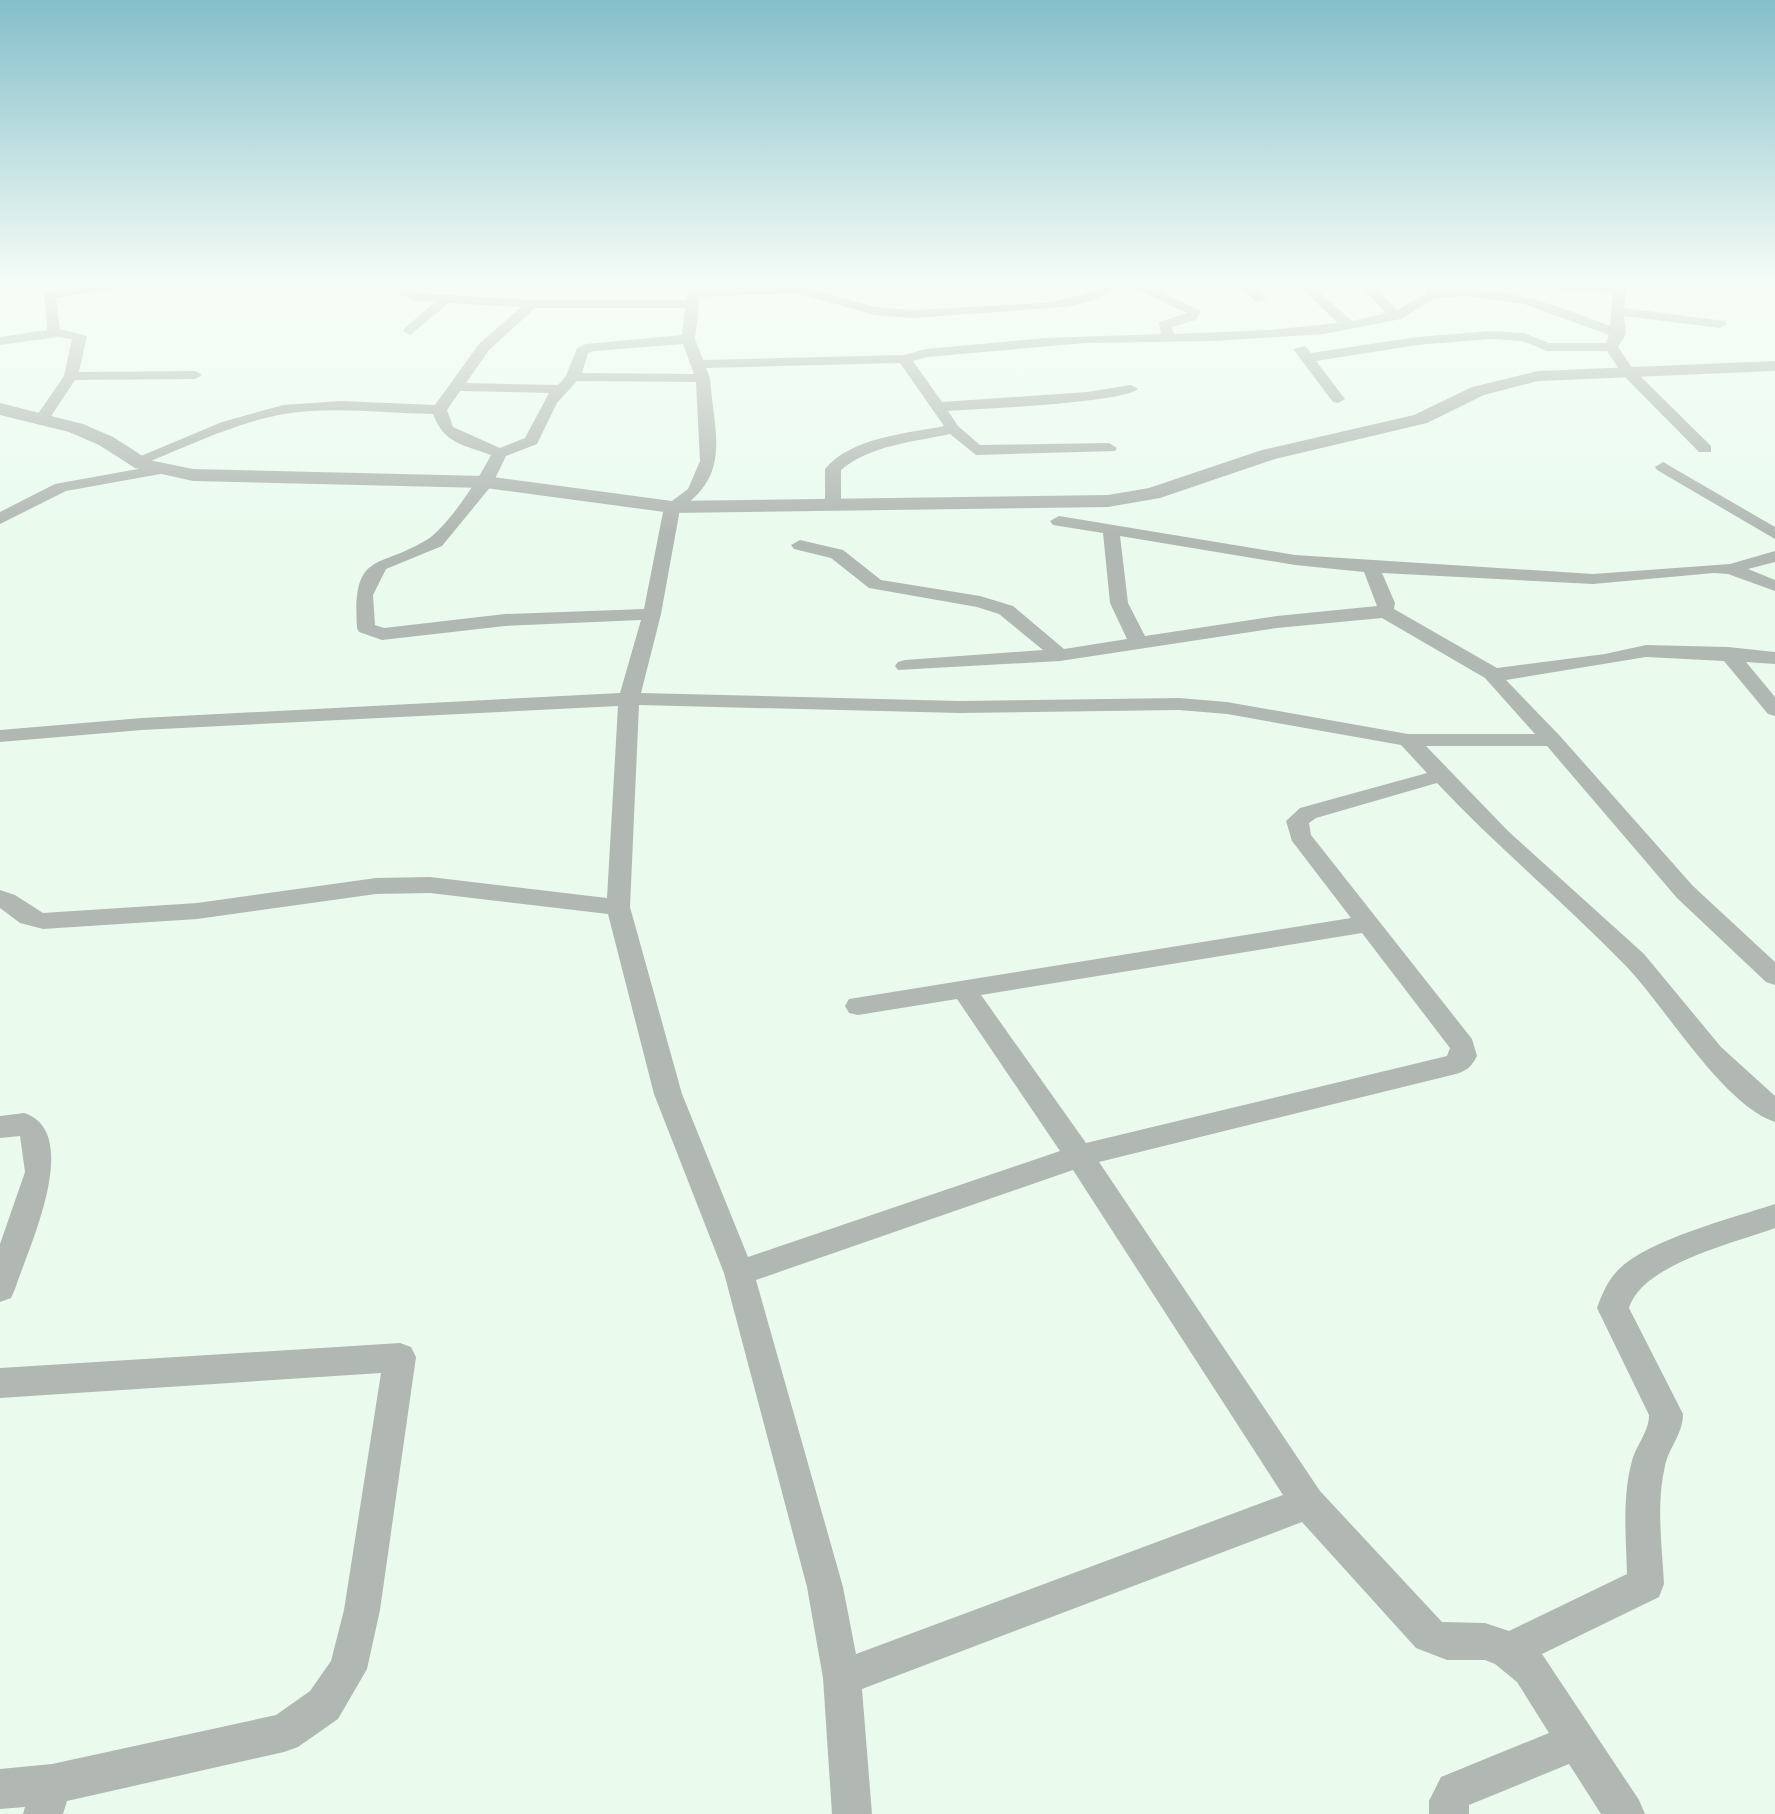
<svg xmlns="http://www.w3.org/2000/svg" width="1775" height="1814" font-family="Helvetica,sans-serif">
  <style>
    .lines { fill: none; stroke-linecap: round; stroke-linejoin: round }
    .minor { fill: #b1b8b3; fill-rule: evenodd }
    .tertiary { fill: #b1b8b3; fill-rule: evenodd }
  </style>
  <rect width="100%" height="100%" fill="#eafbee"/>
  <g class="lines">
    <path class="minor" d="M115,281h32l-6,4 -85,13 4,31 27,7 -8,36 116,-1 7,4 -7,4 -120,1 -27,41h-10l-3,-3 29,-42 8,-37 -15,-2 -57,8v-8l47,-7 -3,-38z
      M402,281h12l-3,8 8,4 113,7h154l3,-19h12l-1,8 96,-4 79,22 38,3 131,-7 38,-8 31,-14h26l62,30 -5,9 -24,7 2,7 95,-4 69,-7 -45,-42h14l45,40 34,-8 -30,-32h13l28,29 29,-17v-12h12v9c61,-6 116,14 172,36l3,-34 -83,-4 -6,-4 2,-3 88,4 2,-4h12l-4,27 101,13 2,3 -7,4 -96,-12 2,18 -8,13 15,22 78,77v6h-12l-76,-77 -16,-24h-60l-25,-10 -31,-2 -74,6 -101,16 29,38 -7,4 -5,-1 -40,-53 12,-3 6,7 106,-16 74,-6 33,2 25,10h57l3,-8 -85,-31 -60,-8 -29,2 -34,21 -77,15 -110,7 -129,2 -158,14 -14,4 29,41 145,-10 44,-7 7,4c-17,14 -158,20 -190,22l10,15 22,19 129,-2 8,5 -2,3 -139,4 -26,-21c-37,8 -79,11 -109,36v34l-8,5 -8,-5v-35c27,-32 80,-35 119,-43l-44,-63 -194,5 4,10c4,55 22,96 -30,131l-19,105 -20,79 318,8 220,-3 48,4 181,32h127l-50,-56 -103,-60 -105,10 -217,33 -162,9 -3,-4 3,-4 7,-2 138,-10 -44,-36 -22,-7 -108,-19 -38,-30 -37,-9 -3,-4 9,-5 43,10 38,30 99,16 33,10 51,43 63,-10 -17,-36 -7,-70 -50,-8 -3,-4 9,-5 236,39 298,19 137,-10 45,-13v11l-27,7 27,11v11l-47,-17 -14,-1 -121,11 -211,-11 13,30 -1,6 103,59 108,-14 41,-9 82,2 47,5v12l-29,-2 29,35v19l-7,-2 -44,-53 -78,-4 -140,23 54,56 133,150 82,76v23l-9,-3 -89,-84 -130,-152h-121l82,85 136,123 77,93 54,49v26c-52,-17 -111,-117 -150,-157 -61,-63 -128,-118 -188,-182l-121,35 -7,5 2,12 161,204 5,17c-5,10 -10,15 -21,18l-357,88 221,329 122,131 43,1 24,8 118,-57c-1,-37 -5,-77 5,-113 4,-16 17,-29 17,-46l-52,-107c5,-14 11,-28 21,-38 31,-31 115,-52 157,-66v24c-40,15 -133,36 -146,80l54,106c0,20 -14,33 -18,52 -9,38 -3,79 -1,118l-5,13 -117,57 97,146 6,14h-44l-32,-50 -100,41v9h-40v-13l12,-24 108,-44 -32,-51 -22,-18 -10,-4h-38l-31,-12 -114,-126 -440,167 10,125h-40l-9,-136 -16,-91 -83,-314 -70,-179 -46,-180 -178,-21 -54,1 -179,25 -154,10 -23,-6 -20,-15v-18l15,5 28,18 154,-10 179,-25 54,-1 177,21 11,-192 -476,24 -142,12v-12l142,-12 478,-25 21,-73 -136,6 -123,14 -23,-8 -2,-4c-5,-79 22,-58 71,-89 20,-13 52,-62 63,-84 -27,-10 -47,-11 -58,-41 -50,-1 -100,-8 -149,0 -50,9 -95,32 -141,50l-6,2 -8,-5 93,-39 61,-17 58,-4 94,4 44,-61 42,-37 -72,-4 -39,32 -7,-4 2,-3 30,-26 -18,-1 -18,-7zM1125,284l62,29 -28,9 2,12 -116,4 -119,11 -22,6 -201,5 -8,-21 5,-42 96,-4 79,22 38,3 152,-11 26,-6zM535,308h150l-3,27 -96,9 -9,4 -11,28 -8,9 -92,-2 23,-33zM683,344l11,30 -112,-1 6,-20 6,-2zM577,381l119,1 4,79 -12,28 -24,18 -20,102 -139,5 -121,14 -9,-3 -2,-30 13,-26 56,-23 50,-61 14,-29 31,-12 20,-41zM460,391l89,2 -24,45 -25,10 -47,-21 -6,-17zM1120,536l175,29 69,7 13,34 -100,10 -132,20 -17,-33zM639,705l320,8 220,-3 48,4 174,31 26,28 -127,35 -14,13 6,20 59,77 -502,81 -4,7 4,7 9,2 99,-16 103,152 -312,106 -66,-163 -52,-187zM1362,933l88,115 -3,8 -361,87 -105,-148zM1073,1170l210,325 -427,159 -13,-67 -87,-307z
      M1233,281h14l20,18 -11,3z
      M1663,462l112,65v12l-118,-69 -2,-3z
      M160,465l6,2v6l-100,18 -66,33v-12l55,-28z
      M24,1113c60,19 4,136 -9,176l-4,9 -11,4v-58l25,-72 -5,-36 -20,2v-22z
      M400,1343l11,4 5,10 -36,253 -13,59 -29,50 -40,28 -14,5 -217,49 -4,13h-40l2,-7 -25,2v-40l52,-5 224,-49 34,-24 21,-30 13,-51 37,-237 -381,25v-30z"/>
    <path class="tertiary" d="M1775,361v10l-237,10 -54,14 -57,28 -152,36 -115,39 -52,9 -436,6 -187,-25 -292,-7 -58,-13 -36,-23 -30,-13 -69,-17v-12l83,21 30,13 36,23 44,9 292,7 187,25 436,-6 41,-7 113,-38 152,-35 58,-28 66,-16z"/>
  </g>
  <linearGradient id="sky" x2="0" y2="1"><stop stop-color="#84bfca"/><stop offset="0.53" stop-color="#f6fdf7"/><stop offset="1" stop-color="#f6fdf7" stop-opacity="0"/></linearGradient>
  <rect width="1775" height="535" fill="url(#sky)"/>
</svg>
